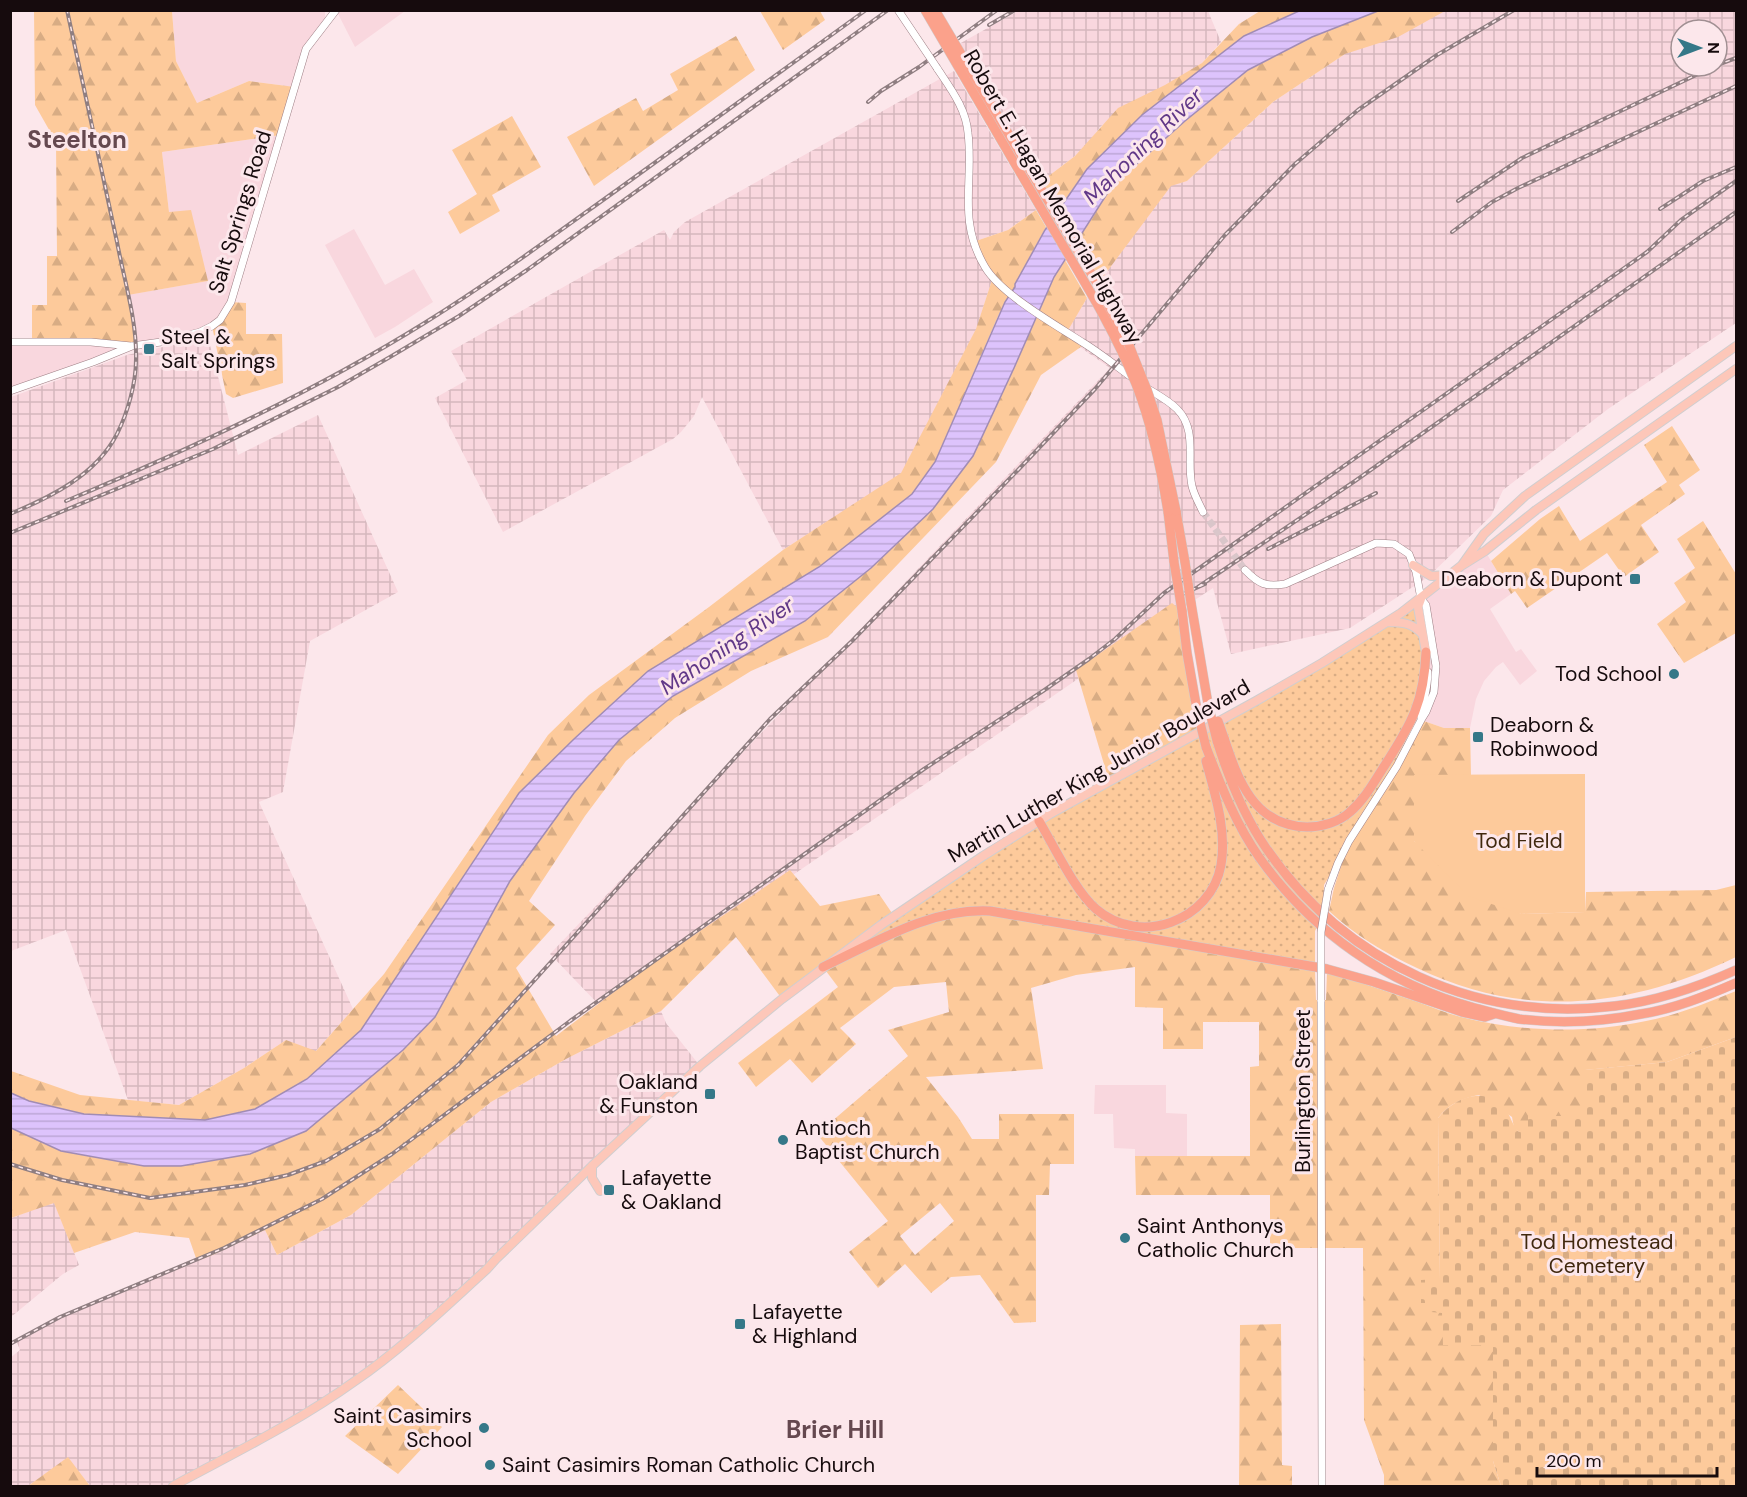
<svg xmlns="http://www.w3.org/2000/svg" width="1747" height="1497" font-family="'DM Sans',sans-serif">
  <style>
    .built { fill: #f9d7de }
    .industrial { fill: url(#industrial-grid); fill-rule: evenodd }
    .grass { fill: url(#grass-dots) }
    .forest { fill: url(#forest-firs); fill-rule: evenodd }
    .cemetery { fill: url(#cemetery-stones) }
    .park { fill: #fdca9b }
    .water { fill: url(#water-rules); stroke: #a18cb4; stroke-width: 1.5 }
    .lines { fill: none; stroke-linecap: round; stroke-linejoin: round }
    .tertiary-tunnel { stroke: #dac6ca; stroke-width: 7; stroke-dasharray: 7 3.5; stroke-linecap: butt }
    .tertiary-casing { stroke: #9e7f85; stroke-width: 8 }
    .primary-casing { stroke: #d0cecf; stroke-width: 10 }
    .motorway-casing { stroke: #d0cecf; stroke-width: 10 }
    .tertiary { stroke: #fff; stroke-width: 7 }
    .primary { stroke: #fdc7b9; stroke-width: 8 }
    .motorway { stroke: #fba18b; stroke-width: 9 }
    .rail-casing { stroke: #8f7e81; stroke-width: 4 }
    .rail { stroke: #fce7eb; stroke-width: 1.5; stroke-dasharray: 4.5; stroke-linecap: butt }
    .tertiary-bridge-casing { stroke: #9e7f85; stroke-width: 8; stroke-linecap: butt }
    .motorway-bridge-casing { stroke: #d0cecf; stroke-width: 10; stroke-linecap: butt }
    .tertiary-bridge { stroke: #fff; stroke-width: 7 }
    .motorway-bridge { stroke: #fba18b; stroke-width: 9 }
    .poi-dot { fill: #357888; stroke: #fce7eb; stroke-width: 2 }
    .labels { text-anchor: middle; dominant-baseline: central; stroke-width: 6; stroke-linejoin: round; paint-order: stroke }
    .street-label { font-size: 21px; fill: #160b0d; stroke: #fce7eb }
    .poi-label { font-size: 21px; fill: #160b0d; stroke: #fce7eb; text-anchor: start }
    .park-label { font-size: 21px; fill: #40280e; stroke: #fce7eb }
    .water-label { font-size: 22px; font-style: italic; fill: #613888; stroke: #fce7eb }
    .quarter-label { font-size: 24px; font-weight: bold; fill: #65484f; stroke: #fce7eb }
  </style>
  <defs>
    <pattern id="industrial-grid" width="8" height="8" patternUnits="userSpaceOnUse" patternTransform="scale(1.5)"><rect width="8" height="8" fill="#f9d7de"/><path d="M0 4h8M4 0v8" fill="none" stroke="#d5b7bd"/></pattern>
    <pattern id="grass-dots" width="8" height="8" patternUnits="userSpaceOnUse" patternTransform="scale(1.5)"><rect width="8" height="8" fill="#fdca9b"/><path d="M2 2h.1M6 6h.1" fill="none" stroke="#d8ac84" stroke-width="1.8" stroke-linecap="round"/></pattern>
    <pattern id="forest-firs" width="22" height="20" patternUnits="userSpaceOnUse" patternTransform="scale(1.5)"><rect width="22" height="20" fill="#fdca9b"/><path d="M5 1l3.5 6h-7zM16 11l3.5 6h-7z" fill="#d8ac84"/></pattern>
    <pattern id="cemetery-stones" width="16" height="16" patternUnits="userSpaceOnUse" patternTransform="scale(1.5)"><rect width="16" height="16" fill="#fdca9b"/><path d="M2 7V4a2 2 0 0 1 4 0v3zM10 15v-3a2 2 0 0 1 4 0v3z" fill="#d8ac84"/></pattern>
    <pattern id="water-rules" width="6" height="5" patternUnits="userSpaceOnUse" patternTransform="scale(1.5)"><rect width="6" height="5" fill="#ddc3fc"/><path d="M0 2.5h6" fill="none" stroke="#bda6d7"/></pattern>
  </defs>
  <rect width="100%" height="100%" fill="#fce7eb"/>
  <path class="built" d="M336,10l69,1 -50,36z
    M172,11h153v13l-11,14 -19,49 -46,-6 -52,22 -21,-42z
    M281,135l-50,167 -19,24 -76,19 -9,-50 81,-14 -39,-69 -7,-60z
    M354,229l31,56 29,-16 19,33 -38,25 -20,11 -50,-93z
    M10,342l122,4 -121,45z
    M1485,551l26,43 -21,15 26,43 5,-3 16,22 -17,14 -17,-23 -7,5 -12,14 -8,18 -6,29h-26l-23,-8v-121z
    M1095,1085h71v28l21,1v42h-52v-7l-21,-1 -1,-34h-19z"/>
  <path class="industrial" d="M1020,10l188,1 13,31 -19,21 -101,63 -13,17 -13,13 -33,25 -83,-137z
    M1446,11h290v312l-128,86 -105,81 -12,26 -63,61 -78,51 -119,26 -18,-66 -64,42 -548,377 -51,-53 560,-586 -46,-32 23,-38 84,-113 16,-4 86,-79 72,-48 69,-33zM1681,30h36v36h-36z
    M954,71l82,139 -28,20 -35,12 20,35 -17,53 -75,144 -118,76 -81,-153 -8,19 -13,16 -8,7 -170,93 -68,-134 32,-18 -16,-29 213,-121 6,10 4,-8 11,-10z
    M208,337l30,118 80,-40 80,177 -88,49 -27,151 -24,10 94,207 -38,43 -29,-12 -42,28 -65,37 -51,-5 -62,-170 -55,21v-554l116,-42z
    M661,1011l5,12 34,43 -204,193 -142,123 -181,104h-83l-22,-28 -40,28h-17l-1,-128 10,-8 -4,-10 83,-41 62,-25 54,-20 50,-24 12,25 74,-40 140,-113 75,-43z
    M54,1202l25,63 -16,9 -52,43v-99z"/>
  <path class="grass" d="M1421,599l2,30 -2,91 -97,165 -1,30 -8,16v32l-492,4 160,-111 249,-142z"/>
  <path class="forest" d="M34,11h138l4,50 21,42 52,-22 46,6 -14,48 -119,17 7,60 22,-2 17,71 -80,14 8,50 -104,-3v-37h15v-49h10l-1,-114 -21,-37z
    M760,11h60l5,9 -42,30z
    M1260,11h39l-55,25 -157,133 -29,41 -16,-29 33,-25 43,-48 47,-23 37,-22 37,-39z
    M1378,11h67l-47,26 -53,17 -72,48 -86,79 -16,5 -71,95 -23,-40 35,-55 73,-65 63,-51 64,-33z
    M736,36l19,34 -161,116 -27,-49 69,-39 7,13 35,-21 -8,-16z
    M512,116l29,51 -49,28 8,16 -40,23 -12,-22 29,-18 -25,-44z
    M1036,210l10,17 -31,57v3l-16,27 -64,148 -23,32 -93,73 -245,172 -55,54 -158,237 -54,49 -52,30 -50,11 -121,-6 -55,-13 -18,-8v-22l69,24 99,10 65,-37 42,-28 30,11 68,-77 164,-239 41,-40 120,-88 74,-57 118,-77 75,-144 17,-52 -20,-35 35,-12z
    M1065,260l22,38 -20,34 18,12 -44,31 -45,87 -168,175 -77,34 -76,47 -49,43 -41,55 -56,85 26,24 -39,43 40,68 91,-69 143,-97 30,36 59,-12 15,22 -67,48 83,-38 46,-10 32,-1 327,56 1,29h10l1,-27c31,8 61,19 91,29 14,5 28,11 43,15 59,15 124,17 185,4 31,-6 61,-18 90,-30v46l-69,25 -82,8 -1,46h-56v16h-9l-5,-4 -2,-11 -33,-22c-17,3 -30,9 -41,23l2,162 -18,23h9l11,10 51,32v116l8,25h-117v-11l-20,-55 -1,-172h-93v-53h-134l-1,-39h115v-89l9,-1v-44h-56v27h-40v-41l-28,-1v-40l-59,8 -45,13 12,81 -117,8 32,40 14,22h27v-25h75v50h-24l-1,31h-13v127l-22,1 -34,-48 -29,2 -20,16 -26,-29 -27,24 -29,-36 39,-31 -71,-87 91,-78 -20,-26 61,-18 -3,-30 -52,5 -54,41 16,16 -44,39 -22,-24 -34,28 -18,-24 100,-76 -15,-20 -41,32 -46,-62 -75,74 -95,48 -75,43 -140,113 -74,40 -12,-25 -50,24 -18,7 -8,-23 -54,-6 -61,21 -20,-50 -43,15v-90l50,23 83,15 106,-12 185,-137 75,-136 64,-88 45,-53 54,-44 132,-75 66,-53 62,-59 40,-53 41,-88 40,-91zM940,1203l14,18 -39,34 -15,-19z
    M231,302l15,1v31h36l1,49 -50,15 -7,-4 -14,-68z
    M1672,426l28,44 -21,15 6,9 -44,31 18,27 -35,25 -17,-24 -80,55 -12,-17 -4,3 -20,-33 49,-42 19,-13 21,35 87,-59 -23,-37z
    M1703,521l33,53v59l-52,30 -27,-39 29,-22 -12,-19 21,-15 -18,-29z
    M1172,603l10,8 21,119 -94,51 -33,-111z
    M1421,720l23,8h26l1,47h-57v66l107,73 64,-2 1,-20 130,-2 20,-5v72c-106,51 -211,63 -319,11 -32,-15 -62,-33 -88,-57l5,-23 15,-47z
    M1281,1324l1,141 10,1v20h-53l1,-161z
    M398,1385l44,42 -44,47 -53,-38z
    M68,1457l22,29h-62z"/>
  <path class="cemetery" d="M1736,1037v449h-235l-8,-25v-116h-50l-1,-32 -11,-1 -1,-9h-9v-23l19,-1 -2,-161c16,-20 46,-33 66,-10 7,7 8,18 15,24h9v-16h56v-46l83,-8z"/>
  <path class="park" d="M1585,774v138l-64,2 -53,-18 -54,-55v-66z"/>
  <path class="water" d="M1299,11h79l-66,26 -64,33 -63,51 -73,65 -58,91 -40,91 -41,88 -40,53 -62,59 -66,53 -132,75 -54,44 -45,53 -64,88 -75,136 -32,33 -97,81 -56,23 -69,12h-37l-83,-15 -50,-23v-35l18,8 55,13 121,6 50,-11 52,-30 54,-49 158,-237 55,-54 74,-68 171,-104 93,-73 23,-32 70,-160 10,-15v-3l30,-54 42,-61 55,-54 102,-79z"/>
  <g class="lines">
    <path class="tertiary-tunnel" d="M1203,512l42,58"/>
    <defs>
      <path id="tertiary" d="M937,68c13,20 29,40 31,65 6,49 -11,87 17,134 16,27 69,57 97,75 18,11 34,24 52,37
        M10,342h81l40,4
        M1145,387c11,7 23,13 32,22 21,21 9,51 15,77 2,9 7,17 11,26
        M10,391l83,-29 39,-16 29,-4 39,-10 12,-6 8,-6 11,-18 75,-253 30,-39
        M1245,570c14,14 20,17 40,14l91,-41 18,1 15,10 7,18 5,27 5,6 10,61 -2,26 -8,20 -5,8 -24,46 -48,75 -11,22 -10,27
        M1421,720c1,-16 7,-31 7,-48
        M1321,1000l1,486"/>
      <path id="primary" d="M1413,565l18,11 16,-1
        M1462,565l22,-31 41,-38 211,-150
        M1421,599l-3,8 8,45
        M1387,622c16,0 26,1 36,13
        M592,1166v12l8,13
        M173,1486c61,-33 125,-64 182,-105 48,-33 89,-73 132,-112l9,-10 96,-93 108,-100 82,-67 99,-74 102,-69 67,-42 206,-113 66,-38 79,-50 60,-47 24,-15 51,-41 200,-141"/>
      <path id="motorway" d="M1176,511l9,51
        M1168,512l6,50
        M1191,603l17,101
        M1182,611l5,42 10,57
        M1224,738c14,42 30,88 83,89 15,0 32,-5 43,-15 15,-13 24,-30 35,-47 27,-42 39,-63 41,-113
        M1217,741c12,38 27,75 49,107 79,115 211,175 349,158 42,-5 83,-19 121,-36
        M1206,747c15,38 29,76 53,110 53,75 128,127 216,151 15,4 29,8 44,11 41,5 82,3 122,-5 33,-5 65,-18 95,-31
        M1039,821c15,25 36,70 57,88 44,38 115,12 125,-44 6,-34 -6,-71 -15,-104
        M823,967c53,-25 107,-59 167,-56l337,58 47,13 88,30 23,5 9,-3"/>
    </defs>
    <use href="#tertiary" class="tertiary-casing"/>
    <use href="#primary" class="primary-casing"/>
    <use href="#motorway" class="motorway-casing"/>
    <use href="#tertiary" class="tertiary"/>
    <use href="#primary" class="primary"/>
    <use href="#motorway" class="motorway"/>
    <defs>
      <path id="rail" d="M989,25l26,-15
        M1717,65l19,-7
        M868,102l13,-11 38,-24 78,-57
        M1458,201l64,-43 193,-92
        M1660,209l43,-28 33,-14
        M1452,232l40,-30 26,-14 218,-102
        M66,501c124,-52 246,-108 360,-179 66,-41 128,-87 191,-132 83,-60 166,-120 249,-180
        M10,514c41,-17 86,-39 107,-80 11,-22 19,-51 19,-75 1,-39 -12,-79 -19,-117 -16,-77 -33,-154 -50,-232
        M10,533l203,-84 125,-62 52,-30 69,-41 68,-46 361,-260
        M1268,549l108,-56
        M1198,587l157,-106 381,-269
        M1183,594l22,-10
        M10,1164l52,16 88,18 95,-13 43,-10 38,-14 54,-32 78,-64 312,-346 82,-78 166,-171 77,-81 130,-154 70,-71 63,-54 79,-55 77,-45
        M10,1344l50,-27 164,-69 98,-49 70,-45 178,-133 354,-252 119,-78 46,-32 26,-20 49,-46 483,-341 34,-32 55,-39"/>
    </defs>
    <use href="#rail" class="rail-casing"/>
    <use href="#rail" class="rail"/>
    <defs>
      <path id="tertiary-bridge" d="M898,10l39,58
        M1321,1000v-68l7,-42"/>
      <path id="motorway-bridge" d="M925,10c40,69 80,137 120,205 32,55 67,109 91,169 16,41 25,84 32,128
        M935,10l163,275 31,60 18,45 10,30 19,91
        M1174,562l8,49
        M1185,562l6,41
        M1208,704l9,37
        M1197,710l9,37
        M1218,721l6,17"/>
    </defs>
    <use href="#tertiary-bridge" class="tertiary-bridge-casing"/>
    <use href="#motorway-bridge" class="motorway-bridge-casing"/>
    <use href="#tertiary-bridge" class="tertiary-bridge"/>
    <use href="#motorway-bridge" class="motorway-bridge"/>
  </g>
  <g class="poi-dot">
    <rect x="143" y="343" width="12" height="12" rx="3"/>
    <rect x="1629" y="573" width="12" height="12" rx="3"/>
    <circle cx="1674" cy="674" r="6"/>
    <rect x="1472" y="731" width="12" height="12" rx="3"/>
    <rect x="704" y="1088" width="12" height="12" rx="3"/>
    <circle cx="783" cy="1140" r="6"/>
    <rect x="603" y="1184" width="12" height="12" rx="3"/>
    <circle cx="1125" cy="1238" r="6"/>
    <rect x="734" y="1318" width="12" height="12" rx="3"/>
    <circle cx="484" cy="1428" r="6"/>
    <circle cx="490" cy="1465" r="6"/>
  </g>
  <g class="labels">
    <g class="street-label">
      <text transform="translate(1053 197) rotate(60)">Robert E. Hagan Memorial Highway</text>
      <text transform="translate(240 212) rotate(-73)">Salt Springs Road</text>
      <text transform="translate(1099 771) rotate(-30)">Martin Luther King Junior Boulevard</text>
      <text transform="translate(1303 1091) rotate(-90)">Burlington Street</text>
    </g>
    <g class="poi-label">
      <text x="161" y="337">Steel &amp;<tspan x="161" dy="24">Salt Springs</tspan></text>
      <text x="1623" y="579" text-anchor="end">Deaborn &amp; Dupont</text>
      <text x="1662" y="674" text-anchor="end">Tod School</text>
      <text x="1490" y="725">Deaborn &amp;<tspan x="1490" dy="24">Robinwood</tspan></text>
      <text x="698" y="1082" text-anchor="end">Oakland<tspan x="698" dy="24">&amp; Funston</tspan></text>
      <text x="795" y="1128">Antioch<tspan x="795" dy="24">Baptist Church</tspan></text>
      <text x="621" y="1178">Lafayette<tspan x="621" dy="24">&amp; Oakland</tspan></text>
      <text x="1137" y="1226">Saint Anthonys<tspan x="1137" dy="24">Catholic Church</tspan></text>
      <text x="752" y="1312">Lafayette<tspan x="752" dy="24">&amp; Highland</tspan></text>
      <text x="472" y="1416" text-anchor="end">Saint Casimirs<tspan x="472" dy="24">School</tspan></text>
      <text x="502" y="1465">Saint Casimirs Roman Catholic Church</text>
    </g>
    <g class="park-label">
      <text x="1519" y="841">Tod Field</text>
      <text x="1597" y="1242">Tod Homestead<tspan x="1597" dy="24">Cemetery</tspan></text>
    </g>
    <g class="water-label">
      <text transform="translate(1143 146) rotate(-44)">Mahoning River</text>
      <text transform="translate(727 646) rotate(-34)">Mahoning River</text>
    </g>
    <g class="quarter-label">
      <text x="77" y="139">Steelton</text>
      <text x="835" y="1429">Brier Hill</text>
    </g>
  </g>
  <rect width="1747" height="1497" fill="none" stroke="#160b0d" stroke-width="24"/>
  <g transform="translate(1699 48) rotate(90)"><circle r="28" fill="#fce7eb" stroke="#a08f92" stroke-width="1.5"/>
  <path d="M0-4.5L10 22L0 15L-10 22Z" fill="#357888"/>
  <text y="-9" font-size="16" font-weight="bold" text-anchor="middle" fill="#160b0d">N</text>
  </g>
  <path d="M1537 1467v9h180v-9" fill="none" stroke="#160b0d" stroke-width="3"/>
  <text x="1546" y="1467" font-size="18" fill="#160b0d" stroke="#fce7eb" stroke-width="4.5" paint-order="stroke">200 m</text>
</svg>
